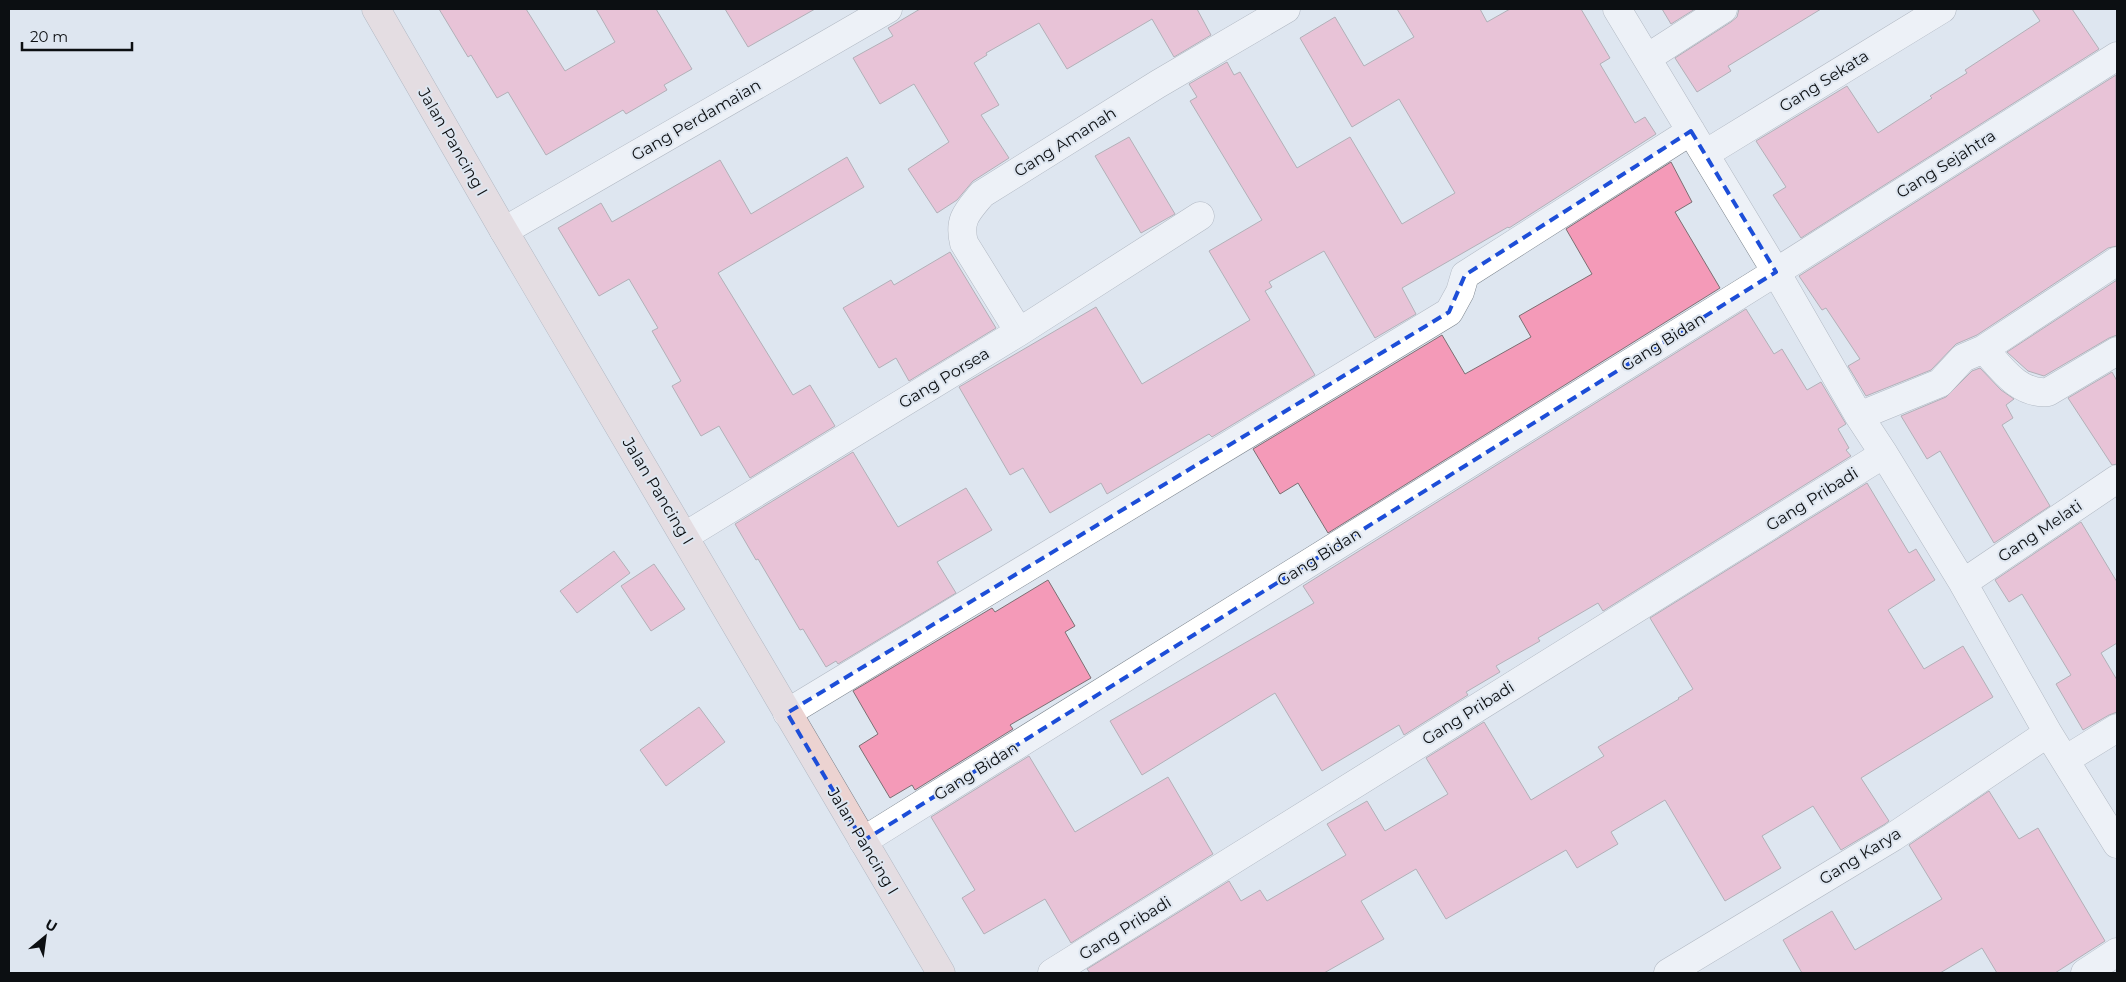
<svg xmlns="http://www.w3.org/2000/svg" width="2126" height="982" font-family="Montserrat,sans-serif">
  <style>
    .building { fill: #f49ab8; stroke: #7c6f73 }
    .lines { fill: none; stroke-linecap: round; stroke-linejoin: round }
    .street-casing { stroke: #7c848d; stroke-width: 29 }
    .secondary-casing { stroke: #7c848d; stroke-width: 29 }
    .street { stroke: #fff; stroke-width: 28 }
    .secondary { stroke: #ecd3d1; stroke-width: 28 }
    .marked { fill: none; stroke: #1d4ed8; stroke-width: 4; stroke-dasharray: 10 6; stroke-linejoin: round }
    .labels { text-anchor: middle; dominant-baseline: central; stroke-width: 4; stroke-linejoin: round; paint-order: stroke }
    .street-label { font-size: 16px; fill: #0c0f12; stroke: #dee6f0 }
  </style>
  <rect width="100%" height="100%" fill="#dee6f0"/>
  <path class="building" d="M439,9h87l39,62 50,-29 -19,-33h60l36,60 -28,16 3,5 -41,24 -3,-4 -77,45 -38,-63 -11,6 -26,-43 -3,2z
    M725,9h90l-67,38z
    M920,9h277l14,26 -37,22 -22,-38 -85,50 -28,-46 -53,30 1,2 -13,8 25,42 -18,10 28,43 -36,23 -16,19 -20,13 -29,-44 41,-27 -35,-58 -34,20 -27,-46 40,-22 -5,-8z
    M1397,9h83l7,13 23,-13h71l29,49 -10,6 35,59 10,-6 11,17 -147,94 -1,-1 -106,61 14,26 -41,24 -51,-87 -55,31 3,5 -7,4 50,84 -103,62 -3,-3 -102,60 -6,-11 -51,30 -27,-45 -13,7 -51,-88 137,-80 46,77 108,-64 -41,-69 53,-31 -72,-119 7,-4 -8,-13 38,-22 7,13 6,-3 57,96 53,-31 52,87 53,-31 -56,-94 -47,28 -52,-89 35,-21 29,49 50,-29z
    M1662,9h33l-24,15z
    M1739,9h82l-93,57 3,5 -34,21 -22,-34 56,-36 6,-5z
    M2032,9h40l27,40 -298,189 -28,-43 13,-8 -30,-46 91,-55 31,47 54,-35 -2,-2 37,-23 -2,-3 75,-49z
    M2116,75l1,171 -9,2 -131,87 -21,9 -25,26 -65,26 -18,-30 12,-7 -34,-51 -4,2 -23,-34z
    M1129,137l46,77 -34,19 -46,-77z
    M847,157l17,30 -146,86 75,122 17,-10 25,41 -85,52 -31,-52 -18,10 -29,-50 9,-5 -29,-50 6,-3 -29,-49 -30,17 -41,-68 43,-25 11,19 108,-62 31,54z
    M1671,162l21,40 -17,10 45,76 -392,245 -30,-50 -18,11 -27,-45 189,-114 23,39 66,-37 -12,-21 73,-42 -26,-45z
    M950,252l46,76 -87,53 -13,-23 -17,10 -36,-60 48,-28 3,5z
    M2117,280v55l-8,3 -65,38 -16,-5 -21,-19z
    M1746,309l28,45 8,-5 25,41 14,-8 25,42 -8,5 11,19 -3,2 5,6 -248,155 -5,-8 -60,35 2,3 -44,25 4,6 -34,20 2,3 -64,40 -5,-10 -77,46 -47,-78 -133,82 -32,-54 204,-118 -11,-17z
    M1980,368l21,22 13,9 -8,6 7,13 -11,7 48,81 -56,37 -54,-92 -13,8 -26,-43 45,-19 26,-26z
    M2112,372l5,9v83l-5,1 -44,-67z
    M853,452l45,75 68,-39 26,42 -55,32 19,31 -118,71 -2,-3 -10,6 -23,-38 -3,1 -42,-71 -2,1 -21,-36z
    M1867,483l42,70 7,-4 19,31 -47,30 36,59 39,-23 30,51 -132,81 28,43 -4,3 -44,26 -28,-44 -51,30 19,32 -56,33 -60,-101 -54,32 7,12 -41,24 -11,-18 -120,69 -30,-50 -55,32 23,38 -60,34h-234l-3,-4 142,-88 12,20 19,-11 7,11 79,-46 -19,-31 40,-23 18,30 63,-37 -22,-36 58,-36 47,78 73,-44 -6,-9 81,-48 -1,-1 15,-9 -43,-71z
    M2081,522l36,60v61l-16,10 16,27v32l-8,3 -26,15 -27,-46 15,-9 -49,-81 -13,8 -14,-22z
    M614,551l16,22 -53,40 -17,-22z
    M654,564l31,45 -34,22 -30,-45z
    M1048,580l27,46 -10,6 26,46 -81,47 3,4 -98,61 -3,-5 -22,13 -31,-52 19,-12 -25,-43 139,-83 3,4z
    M699,707l26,35 -59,44 -26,-36z
    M1029,756l46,76 93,-55 45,77 -142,89 -26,-44 -61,35 -22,-36 13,-8 -44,-73z
    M1989,791l30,48 19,-11 67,113 -50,32h-58l-15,-25 -42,25h-138l-19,-33 49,-29 23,39 87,-51 -33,-54z"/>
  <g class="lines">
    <defs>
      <path id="street" d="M1617,9l159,263 83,144 25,38 79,129 85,150 69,111
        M1647,58l76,-49
        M1705,154l237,-145
        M504,231l384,-222
        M1019,332l-55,-89c-6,-24 4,-32 18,-49l176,-110 128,-75
        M1984,349l133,-88
        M1859,416l81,-33 23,-25 21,-9c17,19 35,46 64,43l69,-41
        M685,536l334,-204 181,-116
        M1963,583l154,-104
        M787,713l662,-401 11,-20 5,-17 226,-144
        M2065,760l52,-32
        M863,841l913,-569 341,-216
        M1052,973l832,-519
        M1668,973l225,-136 155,-104
        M2085,973l32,-21"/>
      <path id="secondary" d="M376,9l128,222 437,742"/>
    </defs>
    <use href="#street" class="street-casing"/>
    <use href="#secondary" class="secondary-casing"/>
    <use href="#street" class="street"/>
    <use href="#secondary" class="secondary"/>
  </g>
  <path d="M0 0H2126V982H0ZM1691,131l85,141 -913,569 -76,-128 662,-401 16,-37z" fill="#dee6f0" fill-opacity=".55" fill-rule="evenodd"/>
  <path class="marked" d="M1691,131l85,141 -913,569 -76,-128 662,-401 16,-37z"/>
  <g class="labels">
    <g class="street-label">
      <text transform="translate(1824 81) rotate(-32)">Gang Sekata</text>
      <text transform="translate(696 120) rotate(-30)">Gang Perdamaian</text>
      <text transform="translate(453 142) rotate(60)">Jalan Pancing I</text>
      <text transform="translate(1065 142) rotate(-32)">Gang Amanah</text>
      <text transform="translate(1946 164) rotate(-32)">Gang Sejahtra</text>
      <text transform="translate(1663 342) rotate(-32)">Gang Bidan</text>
      <text transform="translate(944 378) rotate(-31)">Gang Porsea</text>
      <text transform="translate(658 491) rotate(59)">Jalan Pancing I</text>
      <text transform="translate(1812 499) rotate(-32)">Gang Pribadi</text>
      <text transform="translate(2040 531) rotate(-34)">Gang Melati</text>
      <text transform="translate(1319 557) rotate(-32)">Gang Bidan</text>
      <text transform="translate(1468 713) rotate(-32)">Gang Pribadi</text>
      <text transform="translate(976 771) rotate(-32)">Gang Bidan</text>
      <text transform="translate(863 841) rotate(59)">Jalan Pancing I</text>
      <text transform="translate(1860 856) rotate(-32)">Gang Karya</text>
      <text transform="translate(1125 928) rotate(-32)">Gang Pribadi</text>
    </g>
  </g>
  <rect width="2126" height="982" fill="none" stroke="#0c0f12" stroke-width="20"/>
  <g transform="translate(45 937) rotate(29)" stroke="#dee6f0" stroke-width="4" paint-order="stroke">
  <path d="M0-4L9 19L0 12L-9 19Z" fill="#0c0f12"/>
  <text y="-8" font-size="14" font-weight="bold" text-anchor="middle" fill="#0c0f12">U</text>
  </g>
  <path d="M22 42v8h110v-8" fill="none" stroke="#0c0f12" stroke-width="2.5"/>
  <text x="30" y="42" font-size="15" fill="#0c0f12" stroke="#dee6f0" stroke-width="4" paint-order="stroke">20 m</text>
</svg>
